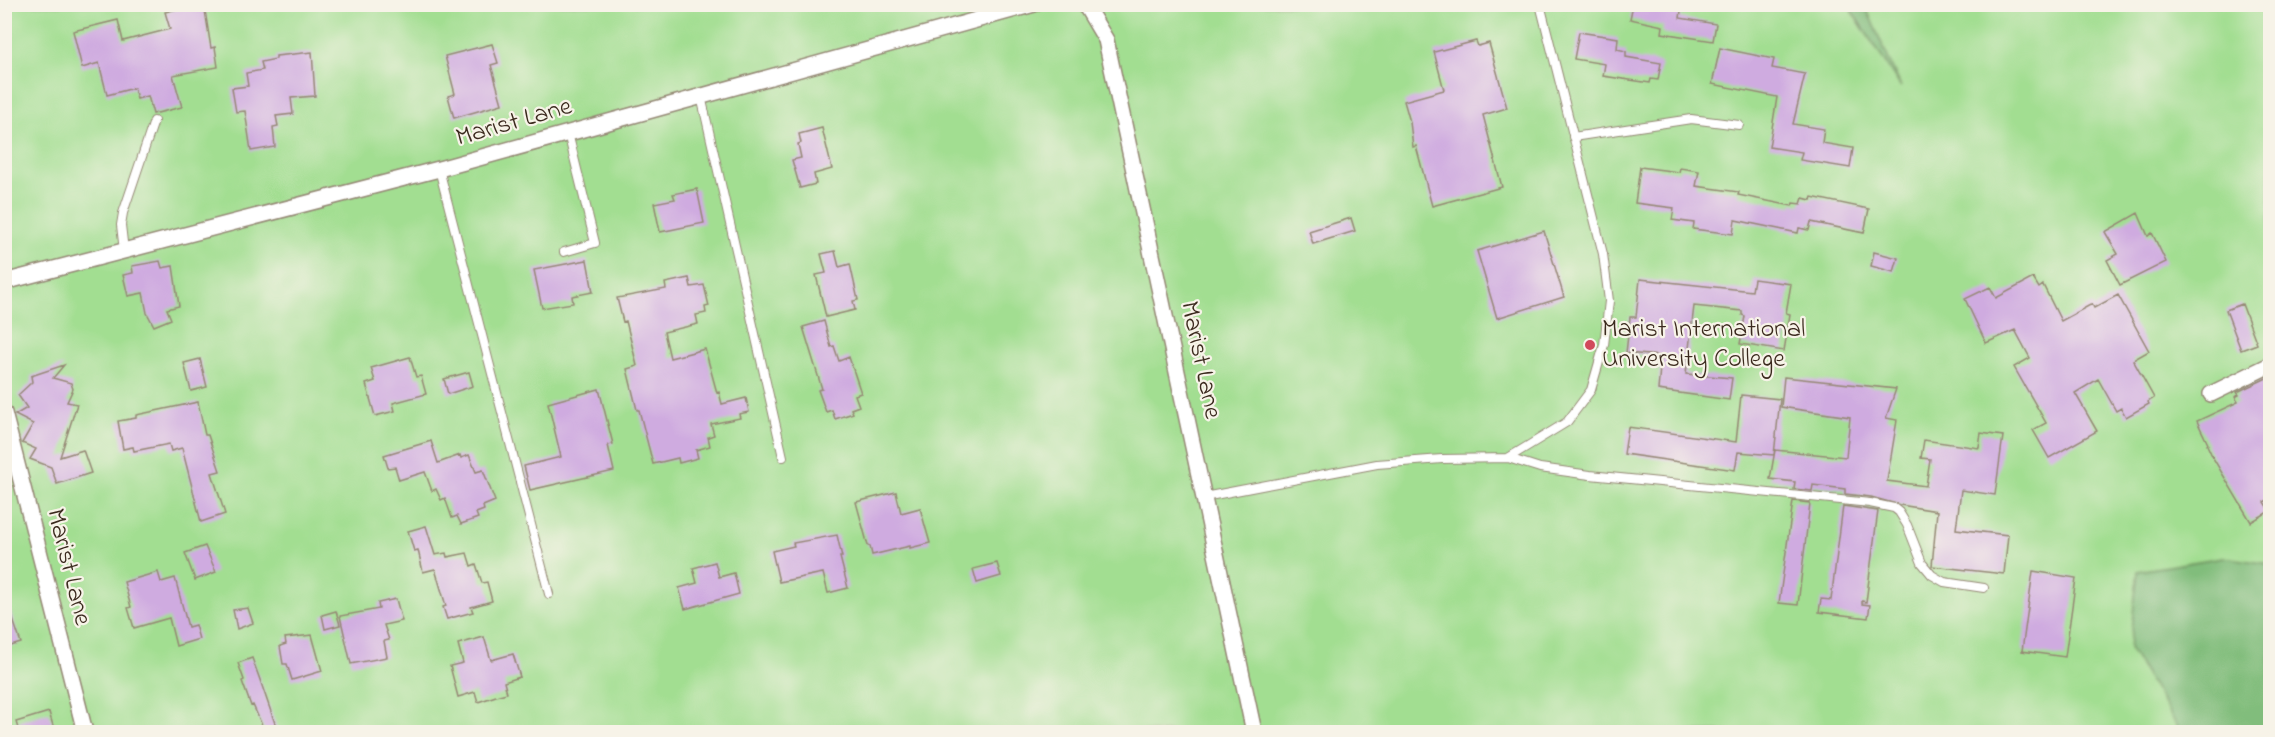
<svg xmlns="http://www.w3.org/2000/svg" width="2275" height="737" font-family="'Indie Flower',sans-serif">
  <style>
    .green { fill: #a2de91; stroke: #6e8458; stroke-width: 1.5 }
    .forest { fill: #81bd7b; stroke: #5e744c; stroke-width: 1.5 }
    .building { fill: #cfabe0 }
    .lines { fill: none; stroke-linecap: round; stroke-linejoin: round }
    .lane-casing { stroke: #958875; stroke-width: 10 }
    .street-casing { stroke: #958875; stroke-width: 18 }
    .lane { stroke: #fff; stroke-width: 8 }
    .street { stroke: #fff; stroke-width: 15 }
    .poi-dot { fill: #d1495b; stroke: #f7f3e8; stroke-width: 2 }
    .labels { text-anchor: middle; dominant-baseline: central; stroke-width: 4.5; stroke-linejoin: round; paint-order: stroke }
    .street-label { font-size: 26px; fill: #3b2a1e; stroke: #f7f3e8 }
    .poi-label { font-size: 26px; fill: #3b2a1e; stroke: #f7f3e8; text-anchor: start }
  </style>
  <rect width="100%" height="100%" fill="#f7f3e8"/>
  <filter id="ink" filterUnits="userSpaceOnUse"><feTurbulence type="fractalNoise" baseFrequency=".0167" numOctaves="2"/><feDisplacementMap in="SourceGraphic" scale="12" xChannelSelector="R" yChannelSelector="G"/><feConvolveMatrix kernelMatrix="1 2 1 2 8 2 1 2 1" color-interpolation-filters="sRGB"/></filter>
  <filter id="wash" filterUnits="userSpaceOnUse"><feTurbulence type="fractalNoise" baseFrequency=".008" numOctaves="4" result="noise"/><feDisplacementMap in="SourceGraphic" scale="24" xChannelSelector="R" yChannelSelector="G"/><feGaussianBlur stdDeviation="1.35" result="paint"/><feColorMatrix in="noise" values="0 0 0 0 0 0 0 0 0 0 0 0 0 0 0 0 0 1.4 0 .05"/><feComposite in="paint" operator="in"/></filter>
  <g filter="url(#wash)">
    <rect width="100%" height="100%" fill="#efe6cc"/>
    <path class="green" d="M4,5h2266v727h-2265z"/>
    <path class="forest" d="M1848,5h19v5l34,77z
      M2223,557l47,7v168h-89l-52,-84 9,-77z"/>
    <g id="blocks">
      <path class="building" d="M185,4h19l7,44 4,-1 3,20 -45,8 9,32 -29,7 -5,-18 -11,3 -3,-11 -27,7 -8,-32 -17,5 -9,-37 45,-11 5,21 47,-12 -5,-17 20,-5z
        M1633,4h49l-2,14 36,6 -3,17 -51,-8 1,-7 -33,-7z
        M1579,32l39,6 -1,11 9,2v6l35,6 -3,17 -7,-1 -1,4 -47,-7 2,-12 -31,-5z
        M1476,41l2,5 11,-3 18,65 -24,7 19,72 -70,19 -16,-60 -3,1 -3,-25 -6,-21 40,-11 -10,-38z
        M492,44l6,19 -7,2 11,39 -48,14 -6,-22 7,-2 -10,-38z
        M1720,48l54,11 -2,9 33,6 -12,50 31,5 -2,14 31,5 -3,20 -50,-8 2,-8 -33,-5 8,-50 -65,-13z
        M312,52l3,44 -24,2 2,16 -17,2 2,10 -5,1 2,20 -24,4 -6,-40 -9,1 -4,-24 16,-2 -2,-13 17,-3 -2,-8 15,-3v-3z
        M822,128l10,41 -18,5 2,10 -16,4 -8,-28 9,-2 -3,-14 3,-1 -2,-9z
        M1640,167l39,5 1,-4 19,3 -3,15 43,6 -1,3 54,11 1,-3 8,1 2,-6 8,2 1,-3 57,12 -5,24 -53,-11 -2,8 -10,-2 -1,5 -63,-13 -2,14 -40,-5 1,-6 -22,-3 2,-12 -39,-5z
        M697,189l7,34 -44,9 -6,-29 21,-4 -2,-5z
        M2138,213l10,23 4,-3 14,29 -46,23 -13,-25 11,-6 -13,-22z
        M1351,218l4,13 -42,13 -4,-13z
        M1544,231l20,66 -67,21 -20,-67z
        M835,251l4,16 11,-3 8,36 -5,1 2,9 -29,7 -10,-42 10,-2 -5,-19z
        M1874,252l24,6 -4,14 -23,-6z
        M587,260l6,32 -21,4 1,7 -31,5 -8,-38z
        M160,261l2,7 11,-2 6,40 -12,3 4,10 -17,7 -7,-13 -4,-20 -15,3 -5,-21 10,-2 -1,-7z
        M689,278l2,9 13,-2 5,21 -4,1 1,6 -10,2 2,9 -34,8 6,26 35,-9 12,44 2,-1 3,12 24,-6 3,14 -10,2 1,4 -29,6 3,11 -6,2 2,9 -14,4 2,8 -19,5 -1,-5 -25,6 -14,-54h-2l-10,-41 10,-3 -11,-45 -3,1 -6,-24 49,-9 -1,-6z
        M2033,278l6,10 4,-3 18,36 31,-17 2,4 24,-13 31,56 -16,9 21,38 -6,4 1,2 -23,13 -5,-9 -5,3 -18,-32 -23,14 22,38 -48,27 -16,-28 13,-7 -32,-56 16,-9 -15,-28 -29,13 -21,-44 25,-12 6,11z
        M1640,279l112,12 2,-12 37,5 -5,29 4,1 -6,37 -44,-7 5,-28 -3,-1v-4l-48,-5 -8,68 46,4 -3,22 -71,-10 3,-34 -35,-3 4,-36h6z
        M2242,304l15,40 -16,6 -15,-40z
        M824,321l7,26 3,-1 5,15 10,-4 12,36 -6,2 4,11 -8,3 2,4 -18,6 -3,-9 -6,2 -8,-22 4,-1 -19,-62z
        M410,357l6,20 5,-1 5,18 -33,9 2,8 -20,5 -9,-32 9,-3 -4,-13z
        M200,359l7,28 -16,4 -7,-28z
        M64,365l-11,13 18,5 2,6 -6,13 10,2 -17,53 23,-7 8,23 -34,11 -6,-17 -21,-8 6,-10 -14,-6 11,-19 -18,-9 12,-7 -9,-13 14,-13 -1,-6z
        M469,372l4,14 -25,8 -4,-15z
        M2271,376v122l-7,4 6,9 -19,11 -38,-64 -6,-13 1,-1 -11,-23 41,-19 -3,-5 4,-2 -2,-3z
        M1784,377l112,12 -10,29 11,2 -10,61 39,5 4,-27 -9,-1 3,-18 55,8 2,-15 22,3 -8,59 -34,-5 -5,39 52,6 -4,39 -72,-8 5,-55 -37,-6 -29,-8 -26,-3v-5l-32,-4 -1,6 -18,-2 1,-7 -25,-3 5,-29 71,7 4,-40 -69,-10z
        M599,389l14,55 -5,1 6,26 -84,19 -6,-24 37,-9 -13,-54z
        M1741,395l39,4 -6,56 -36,-3 -3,18 -111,-16 4,-27 108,15z
        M198,402l7,33h3l12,36 -8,2 13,41 -24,8 -19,-74 -11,3 -2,-7 -35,7 -1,-4 -10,2 -5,-28 18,-3v-3z
        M431,441l7,22 22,-8 1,3 8,-3 7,17 7,-2 12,31 -12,5 1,4 -8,3 2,5 -17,6 -4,-8 -5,2 -7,-20 -4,2 -5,-11 -4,2 -7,-19 -26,8 -4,-13 -7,1 -4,-13z
        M896,492l5,21 19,-5 10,35 -20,5v-2l-38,9 -2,-9h-2l-12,-44z
        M1793,501l17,2 -12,102 -19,-2z
        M1843,506l35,5 -12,91 -4,-1v3l8,1 -2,13 -49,-6 2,-13 10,1z
        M426,526l9,29 11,-2 1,4 20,-4 4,13 5,-2 6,19 5,-1 5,19 -21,6 2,5 -26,7 -4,-12 3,-1 -11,-37 -12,3 -5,-22 -4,1 -6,-20z
        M837,535l5,22h-2l8,31 -20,5 -5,-20 -44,9 -7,-31 22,-5 -1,-3z
        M205,546l11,26 -21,8 -10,-27z
        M715,562l4,15 15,-4 5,21 -54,15 -6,-21 18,-5 -4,-15z
        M997,563l4,13 -24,7 -4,-14z
        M2033,571l43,7 -11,79 -43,-6z
        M158,572l3,10 14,-4 13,49 7,-2 4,14 -23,7 -7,-28 -35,10 -6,-20 3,-1 -7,-25z
        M396,599l6,22 -18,4 5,15 -5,1 3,16 -36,7 -11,-48 39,-7 -1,-6z
        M7,602l14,41 -17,5v-45z
        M248,608l5,15 -16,6 -4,-19z
        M336,611l4,14 -15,4 -3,-14z
        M312,635l10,36 -30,9 -5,-16h-4l-3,-18 6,-2 -1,-6z
        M484,637l7,23 22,-6 7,23 -16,5 3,11 -8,2 -21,7 -3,-10 -17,5 -8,-31 13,-3 -5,-19z
        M252,658l7,19 19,55h-13l-12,-27 -2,1 -9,-25 2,-1 -6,-17z
        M49,712l5,17 -11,3h-24l-3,-10z"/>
    </g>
  </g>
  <g filter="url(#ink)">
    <use href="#blocks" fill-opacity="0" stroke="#958875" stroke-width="1.5"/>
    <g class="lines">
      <defs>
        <path id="lane" d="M701,96l82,361
          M1573,137l118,-18 48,6
          M439,169l110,425
          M124,251l-3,-26 2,-12 31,-92
          M564,252l31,-9 -27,-110
          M1508,458l59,-36 24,-32 13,-45 5,-44 -6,-47 -63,-250
          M1204,497l173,-33 65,-5 66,-1 32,10 50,7 280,28 24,5 5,4 8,13 15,38 10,12 12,7 40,6"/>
        <path id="street" d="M1082,4l5,4 19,32 148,692
          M4,282l435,-113 595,-165
          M2211,394l59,-29
          M4,413l81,319"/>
      </defs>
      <use href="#lane" class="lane-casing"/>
      <use href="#street" class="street-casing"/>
      <use href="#lane" class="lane"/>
      <use href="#street" class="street"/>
    </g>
  </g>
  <circle class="poi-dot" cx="1590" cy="345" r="6"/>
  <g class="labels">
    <g class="street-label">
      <text transform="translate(514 123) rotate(-16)">Marist Lane</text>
      <text transform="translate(1200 360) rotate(78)">Marist Lane</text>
      <text transform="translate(68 567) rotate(76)">Marist Lane</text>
    </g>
    <g class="poi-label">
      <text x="1602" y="330">Marist International<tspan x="1602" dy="30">University College</tspan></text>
    </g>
  </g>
  <rect width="2275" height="737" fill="none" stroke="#f7f3e8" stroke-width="24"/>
</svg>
